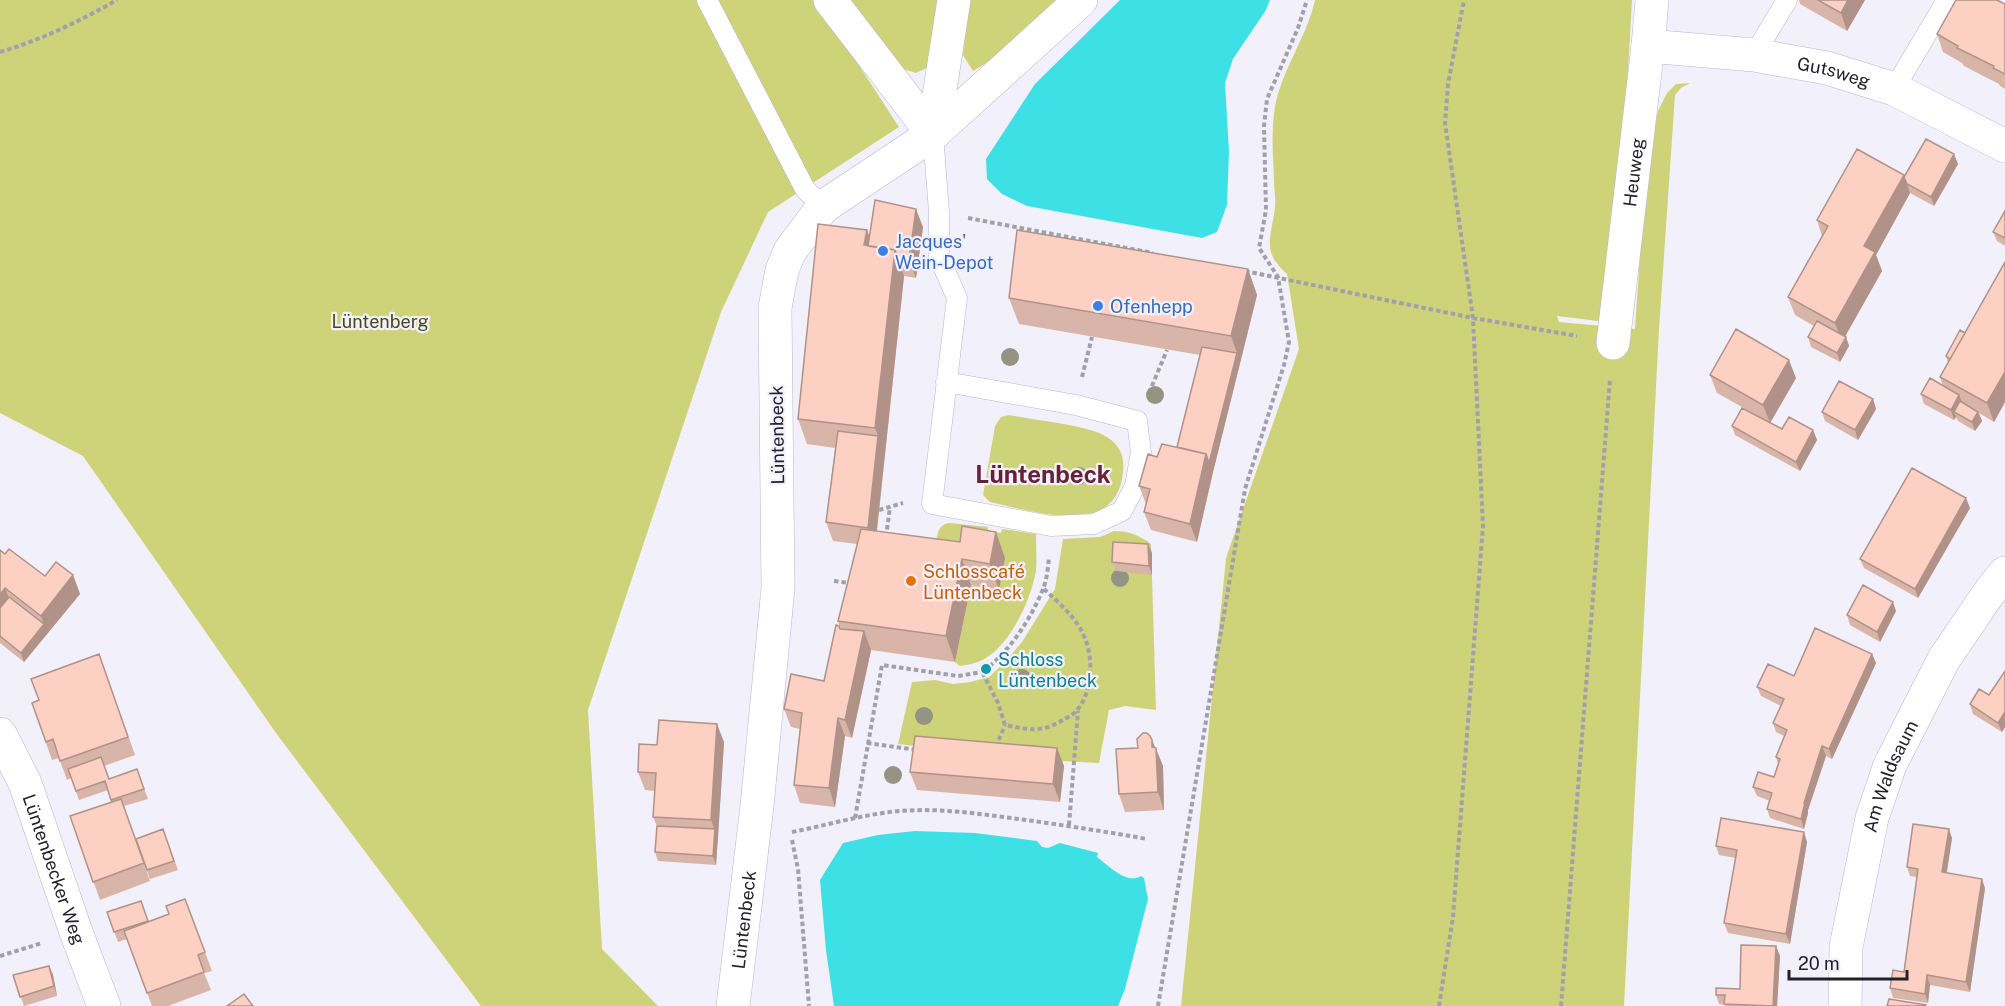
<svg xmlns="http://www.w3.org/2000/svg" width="2005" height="1006" font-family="'Public Sans',sans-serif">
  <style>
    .green { fill: #ced37a }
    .water { fill: #3ce0e5 }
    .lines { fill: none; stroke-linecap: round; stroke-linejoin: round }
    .lane-casing { stroke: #bab4d0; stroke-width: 21 }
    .street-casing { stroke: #bab4d0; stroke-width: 34 }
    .path { stroke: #a2a0aa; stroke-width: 4; stroke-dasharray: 4.5 3; stroke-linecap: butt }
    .lane { stroke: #fff; stroke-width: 20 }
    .street { stroke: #fff; stroke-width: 33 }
    .tree { fill: #939481 }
    .wall { fill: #d9b4a8 }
    .shaded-wall { fill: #b09288 }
    .building { fill: #fcd1c3; stroke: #b09288; stroke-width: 1.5 }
    .shop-dot { fill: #3f7fe0; stroke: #f2f0fb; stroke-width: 2 }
    .food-dot { fill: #e8710a; stroke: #f2f0fb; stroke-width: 2 }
    .culture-dot { fill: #0f9aa8; stroke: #f2f0fb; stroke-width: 2 }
    .labels { text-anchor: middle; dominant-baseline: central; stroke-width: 4.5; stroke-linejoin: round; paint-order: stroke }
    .street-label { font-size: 18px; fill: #22202a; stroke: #f2f0fb }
    .shop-label { font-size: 18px; fill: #366cbe; stroke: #f2f0fb; text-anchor: start }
    .park-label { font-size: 18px; fill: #46481d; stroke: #f2f0fb }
    .food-label { font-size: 18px; fill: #c56008; stroke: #f2f0fb; text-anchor: start }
    .culture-label { font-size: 18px; fill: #0d838f; stroke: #f2f0fb; text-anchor: start }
    .district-label { font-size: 24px; font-weight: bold; fill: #662136; stroke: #f2f0fb }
  </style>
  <rect width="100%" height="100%" fill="#f2f0fb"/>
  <path class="green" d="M0,0h943l-14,67 -13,6 -17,-5 -21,-17 -18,16 39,60 -131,85 -47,100 -133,398 14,239 56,57h-177l-205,-273 -193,-277 -83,-43z
    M968,0h88l-58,56 -25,15 -10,-16z
    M1315,0h317l-18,323 -57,-7 2,6 76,7 11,-163 12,-55 9,-18 9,-9 14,-1 -9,5 -6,7 -16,234 -35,677h-443l45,-448 73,-209 -12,-75c-27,-24 -15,-37 -12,-67 1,-8 -1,-18 -1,-27 -1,-25 -3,-49 1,-73 7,-38 32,-70 40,-107z
    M1009,415c24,5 79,10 98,22 13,8 18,20 16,35 -6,68 -89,39 -133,30l-7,-7 12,-69 6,-9z
    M949,523l39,4v4l13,2 1,-4 34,5c0,12 1,25 0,37 -5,29 -28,80 -58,91 -6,2 -12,3 -18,4l-5,-4 16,-77 28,5 -63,-43c1,-11 1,-22 13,-24z
    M1114,531c15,0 25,4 37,13l5,166 -31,-4 -16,4 -10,53 -100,-5 -3,-3 -98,-11 14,-62 23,-2 18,4 17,-2 19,-5 14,-13 19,-22 33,-53 8,-50 37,-2z"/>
  <path class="water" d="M1120,0h150l-4,10 -33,49 -8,24 4,69 -2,53 -10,27 -15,6 -175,-32 -25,-12 -15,-15 -1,-20 49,-75z
    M915,831l60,2 62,8 5,6 6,1 12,-5 38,10 -1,4c12,9 30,28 44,19l3,2 4,21 -23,90 -7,17h-284l-8,-56 -6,-70 23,-37 35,-8z"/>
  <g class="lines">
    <defs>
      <path id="lane" d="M707,0l98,189 18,18
        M1754,55l33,-55
        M1894,89l53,-89
        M933,134l6,78v45l18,41 -25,206 119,22 43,-2 28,-13 13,-25 6,-34 -4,-31 -61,-16 -130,-23"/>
      <g id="street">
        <path d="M830,0l103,134"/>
        <path id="s1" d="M1648,46l106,9 73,13 67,21 111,57"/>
        <path d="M933,134l21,-134"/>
        <path id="s2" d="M1613,343l35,-297 4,-46"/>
        <path id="s3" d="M0,734l25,49 51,149 28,74"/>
        <path id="s4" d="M733,1006l24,-200 21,-218 -3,-280 7,-38 8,-19 33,-44 110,-73 148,-134"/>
        <path id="s5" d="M1845,1006l1,-59 26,-129 18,-53 54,-106 47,-69 14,-17"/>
      </g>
    </defs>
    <use href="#lane" class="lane-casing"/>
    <use href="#street" class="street-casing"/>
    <path class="path" d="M0,52c41,-12 80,-31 117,-52
      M968,218l185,35
      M1245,271l228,47 104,18
      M1082,377l10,-40
      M1149,393l18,-43
      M879,510l24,-7
      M886,537l4,-30
      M834,581l16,2
      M1044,589c13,12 28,25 37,41 13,23 13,58 -3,79 -3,5 -10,8 -15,11 -7,4 -17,9 -26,9 -11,1 -21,-2 -32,-4l-7,-22 -16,-31c26,-18 49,-53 61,-83 4,-9 5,-22 6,-32
      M867,743l50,7
      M996,747l9,-22
      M855,818l27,-153 76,11 24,-4
      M1069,825l9,-114
      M792,832c36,-7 72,-18 108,-21 37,-3 74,2 111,7 45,6 91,13 136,21
      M792,840l6,29 11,137
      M0,956l42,-13
      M1158,1006l87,-517 39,-124 5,-23 -11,-65 -19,-29 7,-38 -2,-84 3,-27 31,-71 9,-28
      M1439,1006l14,-89 30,-391 -10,-208 -28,-195 3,-39 16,-84
      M1561,1006l49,-627"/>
    <use href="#lane" class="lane"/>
    <use href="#street" class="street"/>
  </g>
  <g class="tree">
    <circle cx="1010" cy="357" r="9"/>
    <circle cx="1155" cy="395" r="9"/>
    <circle cx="1079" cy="476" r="9"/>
    <circle cx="1120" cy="578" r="9"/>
    <circle cx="1022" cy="678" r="9"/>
    <circle cx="924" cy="716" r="9"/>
    <circle cx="893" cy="775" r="9"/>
  </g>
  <path class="wall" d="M1799,0h66l-18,31 -47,-27z
    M2005,4v85l-5,-3 -1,-2 -35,-18 -2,-3 -19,-11 -6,-18z
    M1958,164l-24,42 -24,-13 -34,62 6,16 -37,65 1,1 3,9 -9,16 -29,-15 -3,-10 6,-11 -19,-11 -7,-18 34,-61 -5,-16 87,-45v2z
    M2005,211v35l-8,-5 -4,-9z
    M923,227l-7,51 -12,-2 -27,255 128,27 -6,32 -28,-5 -16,77 -84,-12 -19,88 -7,-2 -10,71 -35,-4 -6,-18 6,-56 -9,-2 -7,-18 40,-28 15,-55 -1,-5 19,-77 -24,-3 -7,-19 9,-74 -28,-4 -9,-25 69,-189 2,7z
    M2005,262v140l-11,20 -15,-9 3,8 -7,10 -17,-10 -2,-4 -2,3 -30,-16 -3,-10 22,-8 -3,-9 8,-14 -2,-7 19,-23z
    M1248,269l9,26 -44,177 -16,70 -46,-12 -7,-18 2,-8 -7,-18 18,-29 20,-10 23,-92 -181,-31 -10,-26z
    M1710,375l86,3 -26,45 12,6 31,1 4,10 -17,31 -65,-36 -3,-9 26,-10 -41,-23z
    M1873,399l3,10 -18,31 -33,-19 -3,-9z
    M1970,508l-52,90 -54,-30 -4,-9z
    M0,550l5,4 40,22 28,-1 7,19 -56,68 -24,-19z
    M1152,553v22l-36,-4 -4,-9z
    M1896,611l-16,31 -30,-17 -3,-10z
    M99,654l36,101 -31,11 5,13 28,-10 11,30 -24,7 26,75 -50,19 -30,-84 41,-14 -3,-12 -29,10 -8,-22 -4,2 -8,-22 -7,2 -20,-57 6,-3z
    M1872,654l4,9 -44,96 -6,-3 -18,54v3l-4,16 -34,-11 -3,-9 3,-8 -13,-5 -4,-9 21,-10 4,-13 -2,-7 8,-21 -8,-4 -3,-9 8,-17 -20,-10 -4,-9z
    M2005,671v56l-3,5 -29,-18 -3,-10 19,-9z
    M724,742l-8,123 -58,-4 -3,-9 2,-26 -4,-9 2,-26 -10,-1 -7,-18z
    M1057,748l7,18 -4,36 -143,-12 -7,-18z
    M1138,748h18l7,18 1,44 -39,2 -6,-18z
    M163,829l15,41 -28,9 -14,-40z
    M1952,838l-5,35 38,15 -15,104 -40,-7 -2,18 -35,-5 -3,-10 14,-16 13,-95 -7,-1 -3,-9z
    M1807,842l-17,102 -62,-11 -4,-10 12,-65 -17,-3 -3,-9z
    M185,899l27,72 -8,2 7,17 -43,16h-16l-25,-67 -9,3 -11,-30 34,-11 7,21 21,-8z
    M1780,956l-3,50h-52v-1l-6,-1 -3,-9 24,-6z
    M49,966l4,9 4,21 -33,10 -11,-31z"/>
  <path class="shaded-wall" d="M1848,0h17l-18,31 -6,-18z
    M1954,154l4,10 -24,42 -3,-9z
    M1904,175l6,18 -34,62 6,16 -40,71 -7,-19 29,-77z
    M916,209l7,18 -7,51 -7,-18z
    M867,230l9,24 -12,-9z
    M895,250l9,26 -29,271 -7,-19 10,-92 -3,-8z
    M1248,269l9,26 -44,177 -16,70 -7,-18 16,-70 31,-101 -6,-17z
    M1846,337l3,9 -9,16 -3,-9z
    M1789,360l7,18 -26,45 -7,-18z
    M2005,372v30l-11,20 -7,-19z
    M1959,395l4,9 -9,8 2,5 -2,3 -3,-10z
    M1873,399l3,10 -18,31 -3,-10z
    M1978,412l4,9 -7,10 -3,-9z
    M1813,430l4,10 -17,31 -4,-9z
    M1966,498l4,10 -52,90 -3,-9z
    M996,532l9,26 -6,32 -9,-26z
    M1148,544l4,9v22l-3,-9z
    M962,559l9,26 -16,77 -9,-26z
    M73,575l7,19 -56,68 -3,-9 23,-29 -3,-8z
    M5,588l7,18 -12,15v-26z
    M1893,602l3,9 -16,31 -3,-10z
    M864,631l7,19 -19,88 -7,-18z
    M1872,654l4,9 -44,96 -3,-10z
    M2005,712v15l-3,5 -4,-9z
    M838,718l7,18 -10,71 -6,-19z
    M717,724l7,18 -6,96 -7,-18z
    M1152,740l11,26 1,44 -6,-18 -6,-45z
    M1822,746l4,10 -18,54v3l-4,16 -3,-10 3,-16z
    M1057,748l7,18 -4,36 -7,-18z
    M715,829l3,9 -2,27 -3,-9z
    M1949,829l3,9 -7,44 -3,-10z
    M1804,832l3,10 -17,102 -4,-10z
    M1982,879l3,9 -15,104 -4,-10z
    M1776,946l4,10 -3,50h-4z
    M49,966l4,9 4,21 -3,-10z
    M1927,975l3,10 -2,18 -3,-9z"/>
  <path class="building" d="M1818,0h30l-7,13z
    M1956,0h41l8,4v70l-12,-6 1,-2 -37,-18 1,-2 -21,-12z
    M1926,139l28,15 -23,43 -24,-13 -3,-7z
    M1857,149l47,26 -40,71 11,6 -40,71 -47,-26 40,-71 -11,-6z
    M875,200l41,9 -7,51 -11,-2 -3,-8 -27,-4z
    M2005,211v27l-12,-6z
    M818,224l49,6 -3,15 31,5 -20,178 -77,-9z
    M1017,230l231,39 -17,67 -222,-38z
    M2005,262v110l-18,31 -47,-26z
    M1817,321l29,16 -9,16 -29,-16z
    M1736,329l53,31 -26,45 -53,-30z
    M1960,330l5,3 -15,26 -4,-3z
    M1202,347l35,6 -28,110 -3,-9 -29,-7z
    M1930,378l29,17 -8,15 -30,-16z
    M1839,381l34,18 -18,31 -33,-18z
    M1960,401l18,11 -6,10 -18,-10z
    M1742,408l40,21 7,-12 24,13 -17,32 -64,-36z
    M838,431l40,5 -10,92 -42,-6z
    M1162,444l44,10 -16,70 -46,-12 6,-23 -11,-3 9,-32 9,3z
    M1912,468l54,30 -51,91 -55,-30z
    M962,526l34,6 -6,32 -28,-5 -16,77 -108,-15 23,-92 99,13z
    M1113,542l35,2 1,22 -37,-4z
    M9,549l36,27 11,-14 17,13 -32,41 -36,-28 -5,7v-45l5,4z
    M1863,585l30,17 -16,30 -30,-17z
    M9,597l35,27 -23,29 -21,-17v-28z
    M836,625l3,1 1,3 24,2 -19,89 -7,-2 -9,70 -35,-3 8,-72 -18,-4 7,-35 33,7z
    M1815,628l57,26 -43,95 -7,-3 -18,57h1l-4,16 -34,-10 5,-16 -19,-6 5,-15 16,5 6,-18 -4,-2 11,-27 -14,-7 11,-24 -27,-12 11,-23 26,12z
    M99,654l29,83 -68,24 -7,-22 -7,3 -14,-39 7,-3 -8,-21z
    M2005,671v41l-7,11 -28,-19 9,-15 10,6z
    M659,720l58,4 -6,96 -58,-3 3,-44 -18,-1 1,-28 18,1z
    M1143,733h4l3,3 2,4v7l4,1 2,44 -39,2 -3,-45 22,-1 -1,-9z
    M915,736l142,12 -4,36 -143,-12z
    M101,757l8,22 28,-10 7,20 -33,11 -6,-19 -29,10 -8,-22z
    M121,799l23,64 -51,19 -23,-66z
    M1721,818l83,14 -18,102 -62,-11 13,-73 -21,-4z
    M1913,824l36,5 -7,43 40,7 -16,103 -39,-7 -2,19 -35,-6 3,-18 11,2 14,-103 -11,-2z
    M657,826l58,3 -2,27 -58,-4z
    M163,829l11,32 -27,9 -11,-31z
    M185,899l20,53 -7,3 6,17 -57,21 -23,-62 45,-17 -3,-8z
    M141,901l7,20 -34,11 -7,-20z
    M1741,945l35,1 -3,60 -49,-2 1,-9h-9v-7l24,1z
    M49,966l5,20 -34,11 -7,-22z
    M244,994l9,12h-26z
    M1889,999l37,6v1h-39z"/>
  <g class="shop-dot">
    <circle cx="883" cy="251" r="6"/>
    <circle cx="1098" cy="306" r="6"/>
  </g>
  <circle class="food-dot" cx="911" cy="581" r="6"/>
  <circle class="culture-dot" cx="986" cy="669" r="6"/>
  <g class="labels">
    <g class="street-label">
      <text stroke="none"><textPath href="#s1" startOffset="188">Gutsweg</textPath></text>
      <text stroke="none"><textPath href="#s2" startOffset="172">Heuweg</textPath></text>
      <text transform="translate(777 435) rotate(-91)">Lüntenbeck</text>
      <text stroke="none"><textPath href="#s5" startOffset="236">Am Waldsaum</textPath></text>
      <text stroke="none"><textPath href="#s3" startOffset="146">Lüntenbecker Weg</textPath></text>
      <text stroke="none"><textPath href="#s4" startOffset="87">Lüntenbeck</textPath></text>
    </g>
    <g class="shop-label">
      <text x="895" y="241">Jacques'<tspan x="895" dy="21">Wein-Depot</tspan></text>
      <text x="1110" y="306">Ofenhepp</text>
    </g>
    <g class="park-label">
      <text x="380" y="321">Lüntenberg</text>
    </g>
    <g class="food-label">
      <text x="923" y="571">Schlosscafé<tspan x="923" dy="21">Lüntenbeck</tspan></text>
    </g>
    <g class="culture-label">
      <text x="998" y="659">Schloss<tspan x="998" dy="21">Lüntenbeck</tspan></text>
    </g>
    <g class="district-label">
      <text x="1043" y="474">Lüntenbeck</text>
    </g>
  </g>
  <path d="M1789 970v9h118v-9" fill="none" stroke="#22202a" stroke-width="3"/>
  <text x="1798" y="970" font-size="18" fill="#22202a" stroke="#f2f0fb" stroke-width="4.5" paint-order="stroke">20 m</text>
</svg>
